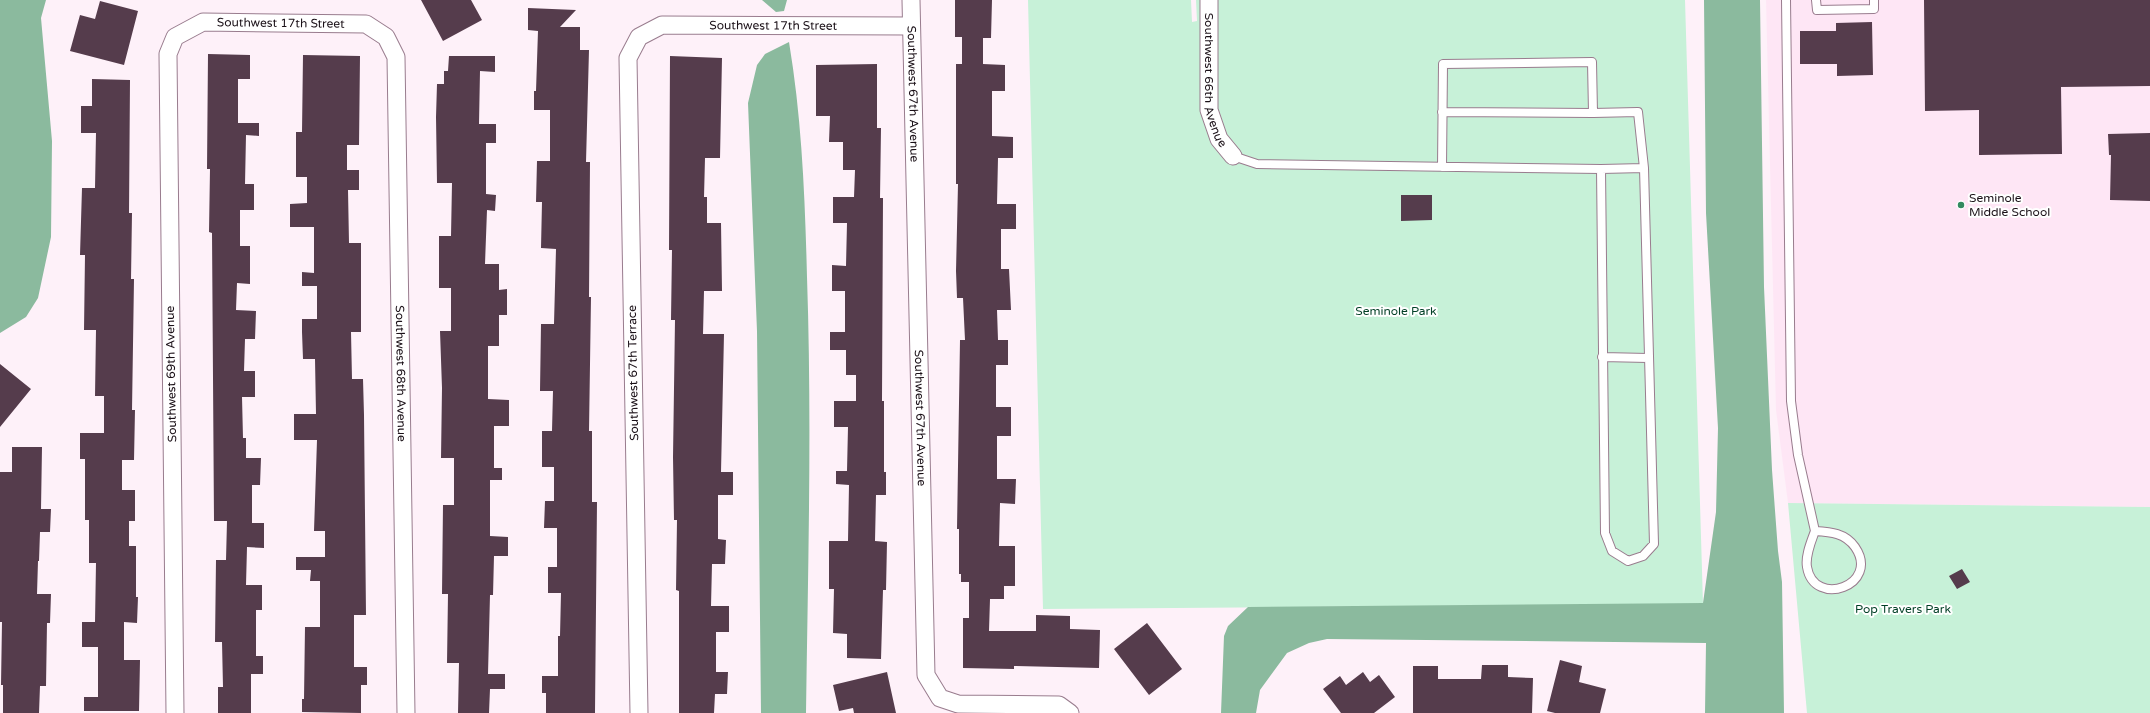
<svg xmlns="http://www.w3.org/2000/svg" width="2150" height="713" font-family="'Varela Round',sans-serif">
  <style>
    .built { fill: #fee6f5 }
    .green { fill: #c7f1d8 }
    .water { fill: #8bba9e }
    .building { fill: #553c4c }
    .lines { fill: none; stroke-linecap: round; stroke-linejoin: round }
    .lane-casing { stroke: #997c8e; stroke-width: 10 }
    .street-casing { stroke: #997c8e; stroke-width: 19 }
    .lane { stroke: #fff; stroke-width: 8 }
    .street { stroke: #fff; stroke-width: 17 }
    .poi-dot { fill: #328b60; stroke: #fff; stroke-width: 1.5 }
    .labels { text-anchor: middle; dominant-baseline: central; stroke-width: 4; stroke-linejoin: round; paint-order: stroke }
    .street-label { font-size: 12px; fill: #1a1017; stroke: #fff }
    .poi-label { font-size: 12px; fill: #1a1017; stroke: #fff; text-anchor: start }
    .park-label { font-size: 12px; fill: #003f25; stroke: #fff }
  </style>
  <rect width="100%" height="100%" fill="#fef1f9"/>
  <path class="built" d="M1766,0h384v507l-362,-4 -12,-93z"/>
  <path class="green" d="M1028,0h163l1,22 5,-1 -1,-21h489l18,604 -660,5z
    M1788,503l362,4v206h-343z"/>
  <path class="water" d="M0,0h46l-5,18 11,123 -1,96 -13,61 -12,19 -26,16z
    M762,0h25l-3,11 -8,1z
    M1704,0h56l4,287 8,183 6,81 4,31 2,131h-79l1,-70 -379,-4 -18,4 -22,10 -27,37 -4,23h-35l3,-77 4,-10 20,-19 455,-4 13,-91 2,-84 -12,-215z
    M789,42c13,78 16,156 18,235 5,145 1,291 -1,436h-45l-4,-382 -9,-228 9,-38 8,-11z"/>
  <path class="building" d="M421,0h50l11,20 -39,21z
    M955,0h37l-1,38h-8v26l22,1v26h-13v45l21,1v21h-15l-1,46h19v25h-15v40h8l2,41h-14l1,30h10v25h-12v42h15v29h-14v43h19l-1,25 -15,-1 -1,43h16v40h-11v13h-14l-1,32h47v-16l34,1v13l30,1 -1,38 -85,-2v3l-51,-1v-50h6v-36h-8v-8h-2v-45h-2l3,-189h5l-2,-42h-6l-1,-27 2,-87h-2v-120h6v-27h-7z
    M1924,0h226v86l-89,1 1,67 -83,1v-45l-54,1z
    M100,1l38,10 -14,54 -54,-14 10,-36 15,4z
    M528,8l48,2 -16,17h20v23h9l-3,112h4l-1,135h2l-2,134h3v71h5l-2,211h-49v-20h-4v-17h16v-40h2l1,-43h-13v-26h9v-39h-13l1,-27h9v-34h-12v-36h10l1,-40h-13l1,-67h13l2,-75 -15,-1 1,-46h-6l1,-41h13v-51h-16v-19h2l2,-60 -10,-1z
    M1872,22l1,53 -36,1v-12h-37v-33h36v-8z
    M208,54l42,1v24h-12v44h21v13l-13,-1 -1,49h9v26h-14v36h10v38l-13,-1 -1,27 20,1 -1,28h-10l-1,32h11v26h-13l1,41h3v20h15l-1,27h-8v38h12v25l-17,-1 -1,38h16v25h-6v46h7v18h-12v39h-33v-26h5l-1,-45h-7l1,-82h10l1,-39h-13l-2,-288 -3,-1 1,-63h-3z
    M303,55l57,1 -1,89h-12v25h12v20h-11l1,53h12v89h-10l1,47h11l1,36 2,200h-12v52h13v18h-6v28l-59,-1v-13h2l1,-72h15v-46h-10l1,-11h-15v-13h29v-26h-11l3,-91h-23v-26h22l-1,-55h-12l-1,-27v-13h15v-33h-15v-14l12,1v-46h-24v-23l17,-1v-26h-11v-45h6z
    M449,56h46v16l-15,-1 -1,53h17v19h-10v51l10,1 -1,16 -8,-1 -2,54h14v26l8,-1v26h-8v31h-11v53l21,1v26h-15v42h8v12h-12v56l18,1v19h-14l-1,39h-3l-2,79h17v15h-15l-1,24h-31l1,-50h-12l1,-69h-6l1,-89h11v-47h-13l1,-70 -2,-57h11v-43h-12v-52h12l1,-53h-15l-1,-66 1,-33h7v-13h4z
    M670,56l52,2 -2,100h-15l-1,39h3v26h14l1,68h-18l-1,43h21l-3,138h12v23h-15v44l8,1 -1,24h-13l-1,42h18v26h-13v40h12l-1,22h-12l-1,19h-35v-122l-3,-1 1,-70h-3l-1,-63 2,-137h-4l1,-70h-3z
    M877,64v64h4l-1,70h3l-1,203h2v71h2v23h-10l-1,46 12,1 -1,48h-3l-2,69 -34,-1v-24l-14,-1 1,-44h-5v-48h19l1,-56 -13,-1v-13h11l1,-44h-14v-26h22v-26h-10v-25h-16v-18h15v-41h-13v-26l14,1 1,-43h-14v-26h21l1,-27h-12v-28h-14l1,-26h-14v-51z
    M92,79l38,1 -1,133h3l-1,66h3l-2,131h3l-1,50h-12v30h13v31h-6v25h7v51h2l-1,26 -13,-1v38h16l-1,51h-55v-14h14v-50h-16v-25h13l1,-59h-7v-43h-4v-61h-5v-26h24v-37h-9l1,-66h-12l1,-75h-5l2,-67h13l1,-55h-15v-27h11z
    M2150,133v68l-40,-1 1,-45h-2l-1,-21z
    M1401,195h31v25l-31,1z
    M0,364l31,25 -31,38z
    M12,447h30l-1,62h10l-1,23h-10l-1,29h-1l-1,33h14l-1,29h-3l-1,63h-6l-1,27h-36v-28h-2l1,-63h-2v-150h12z
    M1962,569l8,13 -13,7 -8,-13z
    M1147,623l35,46 -33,26 -35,-46z
    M1560,660l22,6 -3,16 27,7 -6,24h-45l-8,-2z
    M1482,665h26v12l25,1 -1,35h-119v-47h25v13h43z
    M887,672l9,41h-42l-1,-5 -14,3 -6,-26z
    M1363,672l7,10 9,-7 16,22 -21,16h-33l-18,-24 17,-13 6,9z"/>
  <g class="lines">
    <defs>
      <path id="lane" d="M1786,0l5,401 7,54 17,76
        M1816,0l1,10 57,-1v-9
        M1442,112l151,1
        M1233,156l24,8 344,5 43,-1 10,376 -11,12 -15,5 -16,-10 -7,-18 -4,-364
        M1442,167l1,-103 149,-2 1,51 45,-1 6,56
        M1602,357l46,1
        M1815,531c16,1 30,2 40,16 26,38 -41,62 -48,20 -2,-11 4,-25 8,-36z"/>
      <g id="street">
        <path id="s1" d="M911,0l15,675 14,23 18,6 101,1 11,8"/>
        <path id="s2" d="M1209,0v110l10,29 14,17"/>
        <path id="s3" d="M175,713l-7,-659 7,-17 28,-15 163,2 20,13 10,20 10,656"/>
        <path id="s4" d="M639,713l-11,-655 11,-21 23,-12 249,1"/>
      </g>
    </defs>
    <use href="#lane" class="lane-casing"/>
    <use href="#street" class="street-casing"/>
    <use href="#lane" class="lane"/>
    <use href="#street" class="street"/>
  </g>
  <circle class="poi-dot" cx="1961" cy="205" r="4"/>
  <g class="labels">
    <g class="street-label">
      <text stroke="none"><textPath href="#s3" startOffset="787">Southwest 17th Street</textPath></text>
      <text stroke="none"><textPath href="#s4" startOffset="816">Southwest 17th Street</textPath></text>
      <text stroke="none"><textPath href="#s2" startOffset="81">Southwest 66th Avenue</textPath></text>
      <text stroke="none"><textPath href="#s1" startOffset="94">Southwest 67th Avenue</textPath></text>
      <text transform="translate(633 373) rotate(-91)">Southwest 67th Terrace</text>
      <text transform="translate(171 374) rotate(-91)">Southwest 69th Avenue</text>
      <text stroke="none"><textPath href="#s3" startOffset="1235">Southwest 68th Avenue</textPath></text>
      <text stroke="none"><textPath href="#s1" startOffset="418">Southwest 67th Avenue</textPath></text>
    </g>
    <g class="poi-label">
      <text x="1969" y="198">Seminole<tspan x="1969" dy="14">Middle School</tspan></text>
    </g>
    <g class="park-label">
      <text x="1396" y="311">Seminole Park</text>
      <text x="1903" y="609">Pop Travers Park</text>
    </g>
  </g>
</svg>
